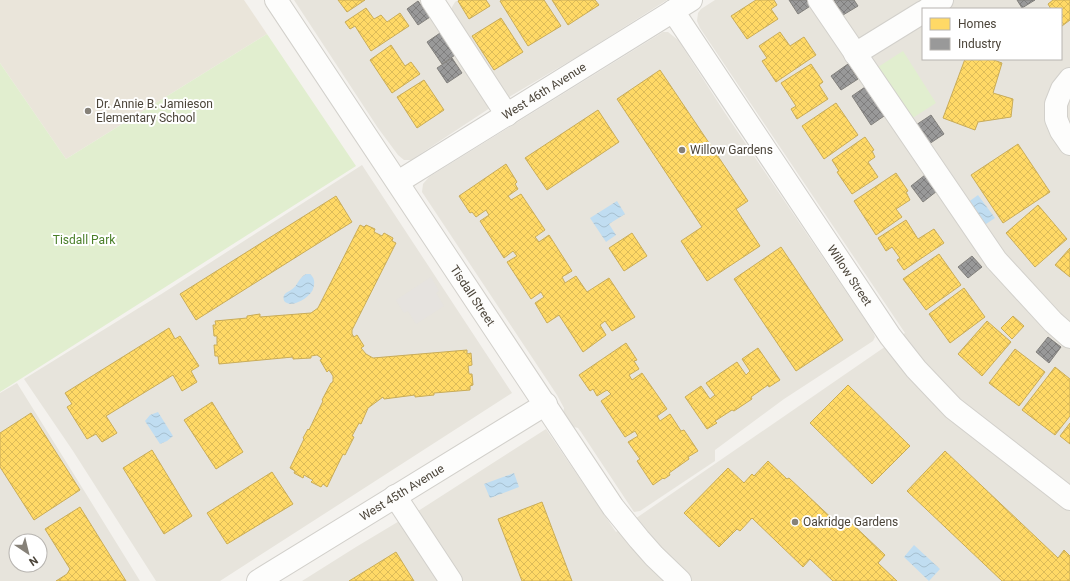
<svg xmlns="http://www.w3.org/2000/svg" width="1070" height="581" font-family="Roboto,sans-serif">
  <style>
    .residential { fill: #e7e4dc; fill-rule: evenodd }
    .education { fill: #eae5da }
    .green { fill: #e1eecf }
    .parking { fill: #e6e3df }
    .water { fill: url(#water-waves) }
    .homes { fill: url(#homes-cross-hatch); stroke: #c9ac58 }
    .industry { fill: url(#industry-cross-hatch); stroke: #82807c }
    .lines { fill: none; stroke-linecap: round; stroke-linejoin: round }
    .minor-casing { stroke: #d2d0cb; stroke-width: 24 }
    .minor { stroke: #fdfdfc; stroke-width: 22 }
    .poi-dot { fill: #868178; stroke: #fff; stroke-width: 1.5 }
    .labels { text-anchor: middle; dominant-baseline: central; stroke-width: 4; stroke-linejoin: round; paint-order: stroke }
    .street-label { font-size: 12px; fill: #4b4439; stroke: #fff }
    .poi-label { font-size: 12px; fill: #4b4439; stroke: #fff; text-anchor: start }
    .park-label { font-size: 12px; fill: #4a7f2a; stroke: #fff }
  </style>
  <defs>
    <pattern id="water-waves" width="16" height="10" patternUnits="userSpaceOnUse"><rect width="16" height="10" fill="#c0ddf1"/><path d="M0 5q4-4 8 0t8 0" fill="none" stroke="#a6bfcf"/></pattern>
    <pattern id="homes-cross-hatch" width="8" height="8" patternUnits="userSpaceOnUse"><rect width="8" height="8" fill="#ffd966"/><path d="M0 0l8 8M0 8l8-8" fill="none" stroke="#dcbb59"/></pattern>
    <pattern id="industry-cross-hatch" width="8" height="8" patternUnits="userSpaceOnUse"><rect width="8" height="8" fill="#999"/><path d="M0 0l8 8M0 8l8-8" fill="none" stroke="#7f7e7e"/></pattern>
  </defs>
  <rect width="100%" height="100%" fill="#f4f2ee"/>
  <path class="residential" d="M294,0h133l69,104 -85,56h-7l-6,-5 -20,-27z
    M458,0h209l-87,55 -71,42h-8l-50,-81 1,-9 3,-5z
    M715,0h355v581h-609l-46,-68 131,-84 70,103 289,-199 -205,-305 -3,-7 1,-8 3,-4zM923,9h138v50h-138z
    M663,32h5l10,8 47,73 134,198 14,21 2,5 -2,4 -89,58 -69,51v11l-75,50 -6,1 -53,-80 -3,-4 -4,-1 -6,-6 -5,-7 1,-6 -7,-13 -135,-203 1,-8 6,-7z
    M362,165l150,228 -292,188h-64l-83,-130 -49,-72 139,-86z
    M17,383l71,114 52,84h-140v-188zM16,541h24v24h-24z
    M406,517l44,64h-148l54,-34z"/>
  <path class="education" d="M0,0h244l23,34 -201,125 -66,-96z"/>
  <path class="green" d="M267,34l89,132 -356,226v-329l66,96z
    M903,51l33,52 -25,16 -33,-52z"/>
  <path class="parking" d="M431,277l8,14 -3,2 8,13 -28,18 -8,-13 -4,2 -8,-13z"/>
  <path class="water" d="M978,195l17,23 -12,8 -16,-23z
    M617,201l8,13 -16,10 7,11 -10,7 -16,-24z
    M306,274h4c5,4 5,9 3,15 -2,7 -18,18 -26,14 -4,-1 -5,-7 -1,-10 1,-1 4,-2 5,-3 7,-4 7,-12 15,-16z
    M158,412l15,24 -6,5 -7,3 -15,-23 5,-6z
    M514,473l5,14 -29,11 -6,-14z
    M914,545l26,24 -11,12 -25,-24z"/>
  <path class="homes" d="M338,0h27l-18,12z
    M460,0h26l4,6 -21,13 -11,-18z
    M502,0h42l17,26 -33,20 -28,-45z
    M552,0h43l4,5 -31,20z
    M756,0h18l3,5 -6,4 7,10 -31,20 -16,-23z
    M1053,0h17v20l-8,6 -1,-2v-15h-10l-3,-5z
    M366,8l8,11 7,-4 6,7 13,-9 9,13 -38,25 -16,-25 -5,3 -5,-7z
    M501,18l22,34 -29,18 -22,-34z
    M780,32l10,14 14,-9 12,18 -40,27 -14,-21 5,-3 -8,-12z
    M391,45l14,21 6,-4 9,12 -28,19 -22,-33z
    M965,59h26l11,4 -9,30 20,6 -2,18 -33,5 -3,8 -32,-12z
    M811,64l12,18 -4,3 9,14 -31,20 -6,-10 5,-3 -15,-23z
    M660,70l88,131 -12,8 24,37 -53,35 -26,-40 21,-14 -85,-128z
    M424,80l20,30 -27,18 -20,-31z
    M836,103l22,32 -34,24 -22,-33z
    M598,110l21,32 -72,48 -22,-32z
    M865,137l9,13 -2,1 3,6 -7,5 10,15 -26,17 -15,-22 2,-1 -7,-11z
    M1018,144l32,48 -47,31 -32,-48z
    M506,164l11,18 -2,2 3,5 -10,7 3,4 10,-6 24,36 -10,7 4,5 10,-7 23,36 -10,6 3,6 11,-7 11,16 22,-14 26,39 -23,14 -7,-10 -5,4 6,10 -23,17 -24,-37 -12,8 -12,-20 9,-6 -3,-5 -10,7 -24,-37 10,-6 -4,-5 -9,7 -24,-37 9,-6 -3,-5 -10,7 -4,-5 -2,1 -11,-17z
    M896,173l12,18 -2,1 4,8 -14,9 6,8 -26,18 -22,-34z
    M336,196l16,26 -156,98 -16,-26z
    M1038,205l29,34 -32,28 -29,-34z
    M906,220l12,19 16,-10 10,14 -40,27 -7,-10 3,-2 -8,-11 -6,4 -8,-13z
    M360,225l4,2 2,-2 9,4 -1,3 8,4 2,-3 9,5 -1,3 4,2 -44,87v4l2,3 3,-2 7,11 -3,2 5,6 7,4 94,-8v4l4,-1 1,12 -4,1 1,8h3l1,11 -3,1v4l-36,3v2l-19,2v-2l-31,4 -1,-2 -15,11 -7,16 -2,-1 -7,13 2,1 -9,18 -2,-1 -16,33 -4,-3 -2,3 -10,-5 2,-2 -9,-5 -1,3 -9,-5 1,-2 -5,-3 14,-29 -1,-1 5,-9 1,1 14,-29 -1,-1 9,-17h1l1,-2v-5l-4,-6 -2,2 -7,-12 2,-1 -2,-2 -3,-2 -6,1v2l-18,1v-2l-74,7 -1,-8h-3l-1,-11h3v-9h-3l-1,-11h3l-1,-4 32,-3v-2l13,-2v3l51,-4 7,-5z
    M632,233l15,23 -23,15 -15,-23z
    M781,247l62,93 -47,31 -62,-92z
    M1070,248v29l-15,-12z
    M939,254l22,31 -35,25 -23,-31z
    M964,288l21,29 -35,26 -21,-29z
    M1013,316l11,10 -12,13 -11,-11z
    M987,321l24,21 -29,34 -24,-22z
    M169,328l6,11 5,-3 19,30 -8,5 6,11 -15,9 -9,-16 -67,41 11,17 -15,9 -6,-8 -9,5 -20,-32 5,-3 -7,-11z
    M626,343l11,17 -3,1 5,8 -10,6 3,5 10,-7 25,36 -10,7 3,5 10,-7 11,17 3,-1 14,21 -10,6 1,2 -20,14 1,2 -6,4 -1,-1 -10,7 -16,-24 3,-2 -12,-17 10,-6 -3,-5 -10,6 -24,-36 10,-7 -4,-4 -10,6 -4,-7 -3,2 -11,-16z
    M758,348l22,32 -11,7 -1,-2 -17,12 1,2 -18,12 -2,-1 -17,11 2,2 -10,6 -22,-32 16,-11 9,13 5,-4 -9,-12 31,-21 9,13 4,-4 -8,-12z
    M1015,349l30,23 -26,34 -30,-23z
    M1055,367l15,12v37l-15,19 -33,-25z
    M848,385l62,61 -38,38 -62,-61z
    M212,402l31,50 -27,17 -32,-49z
    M31,413l49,77 -46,30 -34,-53v-34z
    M1070,423v21l-10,-8z
    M152,450l40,66 -28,18 -41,-66z
    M945,451l113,107 6,-8 6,6v25h-68l-95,-90z
    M768,461l19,18 2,-1 50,47 7,-7 39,37 -7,8 19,18h-64l-23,-22 -7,8 -51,-49 -12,13 -3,-2 -18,18 -35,-34 44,-45 16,15 8,-9 2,2z
    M272,472l21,32 -66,40 -20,-31z
    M542,502l30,79h-50l-24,-62z
    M80,507l46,74h-70l11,-7 3,-5 -25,-40z
    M396,552l18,29h-65z"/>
  <path class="industry" d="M789,0h24l2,3 -17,11z
    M834,0h20l4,6 -15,9z
    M1017,0h18l-13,8z
    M418,1l12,16 -12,8 -11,-16z
    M443,31l15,22 -16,11 -15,-22z
    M452,58l10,15 -15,10 -10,-15z
    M848,64l10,15 -17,11 -10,-14z
    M868,85l19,29 -16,11 -19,-29z
    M931,115l13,19 -15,10 -13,-19z
    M925,175l12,16 -14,11 -12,-16z
    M972,256l10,11 -14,11 -10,-11z
    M1048,337l13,10 -12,16 -13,-11z"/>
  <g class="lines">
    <defs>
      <g id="minor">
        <path id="s1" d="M276,0l337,507 26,32 15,17 26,25"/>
        <path d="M432,0l75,115"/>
        <path d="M819,0l177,260 57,62 17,15"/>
        <path d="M928,9l14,-9"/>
        <path id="s2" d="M673,11l217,325 26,33 37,39 117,91"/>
        <path d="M855,54l68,-42"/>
        <path d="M1070,79l-8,10 -6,15v15l5,12 9,13"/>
        <path id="s3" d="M398,182l293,-182"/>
        <path d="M395,496l56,85"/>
        <path id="s4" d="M258,581l288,-177"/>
      </g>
    </defs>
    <use href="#minor" class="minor-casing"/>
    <use href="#minor" class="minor"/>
  </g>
  <g class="poi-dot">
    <circle cx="88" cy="111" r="4"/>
    <circle cx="682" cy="150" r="4"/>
    <circle cx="795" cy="522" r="4"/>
  </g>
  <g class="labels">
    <g class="street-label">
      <text stroke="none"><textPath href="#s3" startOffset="172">West 46th Avenue</textPath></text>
      <text stroke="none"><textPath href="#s2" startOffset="318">Willow Street</textPath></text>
      <text stroke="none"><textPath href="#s1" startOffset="355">Tisdall Street</textPath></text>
      <text stroke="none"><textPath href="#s4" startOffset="169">West 45th Avenue</textPath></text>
    </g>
    <g class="poi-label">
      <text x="96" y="104">Dr. Annie B. Jamieson<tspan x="96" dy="14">Elementary School</tspan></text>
      <text x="690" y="150">Willow Gardens</text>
      <text x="803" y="522">Oakridge Gardens</text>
    </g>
    <g class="park-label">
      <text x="84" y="240">Tisdall Park</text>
    </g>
  </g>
  <rect x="922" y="8" width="140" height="52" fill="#ffffff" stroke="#b7b4b0"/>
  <rect x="930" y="18" width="20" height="12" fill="#ffd966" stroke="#b7b4b0"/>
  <text x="958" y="28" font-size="12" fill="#4b4439">Homes</text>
  <rect x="930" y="38" width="20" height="12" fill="#999999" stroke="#b7b4b0"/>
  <text x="958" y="48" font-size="12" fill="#4b4439">Industry</text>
  <g transform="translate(28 553) rotate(145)"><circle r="19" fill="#ffffff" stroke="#b7b4b0"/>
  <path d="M0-3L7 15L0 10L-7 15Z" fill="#868178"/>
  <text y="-6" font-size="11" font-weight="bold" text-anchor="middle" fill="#4b4439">N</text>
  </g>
</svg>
